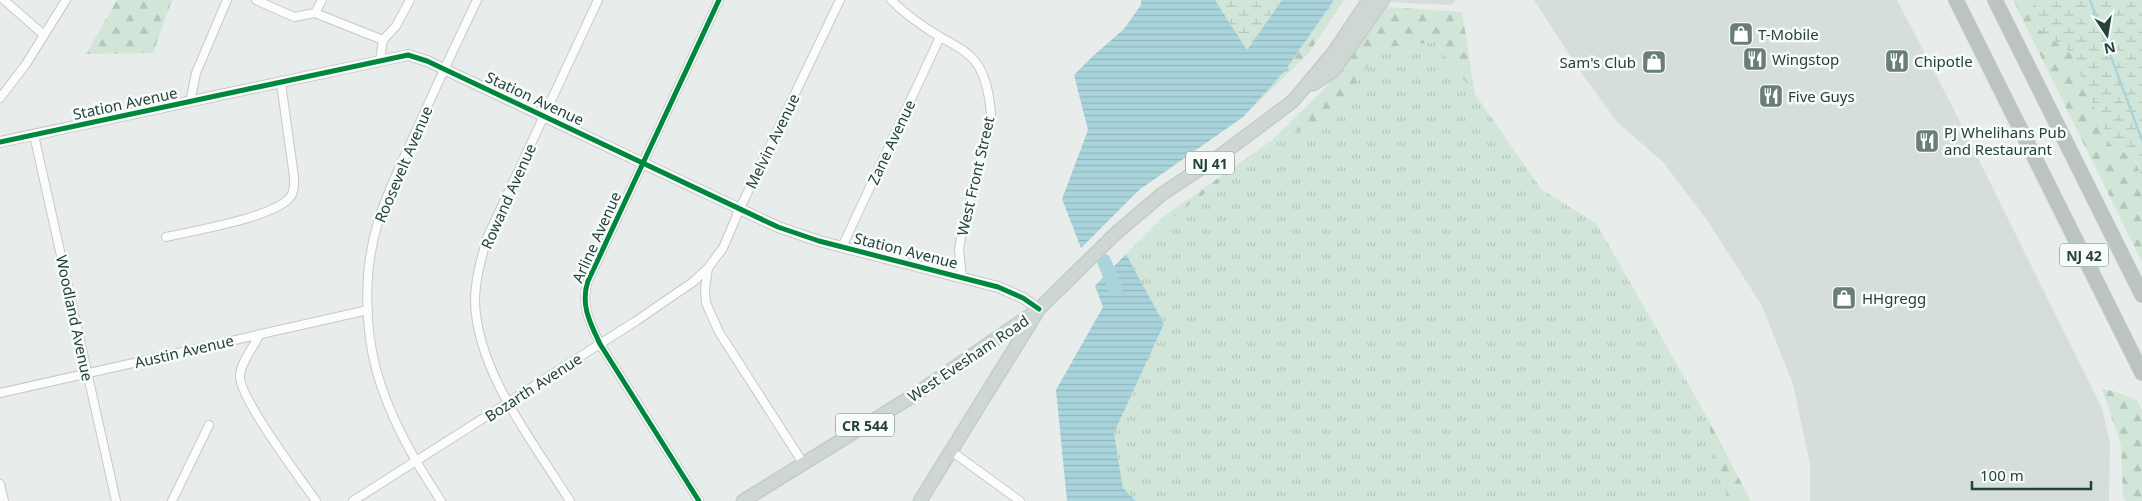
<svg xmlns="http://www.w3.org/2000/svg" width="2142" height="501" font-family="'Noto Sans',sans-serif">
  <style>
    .built { fill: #d6dedb }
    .grass { fill: url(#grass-tufts) }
    .forest { fill: url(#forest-firs) }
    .wetland { fill: url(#wetland-marsh) }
    .water { fill: url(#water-rules) }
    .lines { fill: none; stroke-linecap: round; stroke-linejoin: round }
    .stream { stroke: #a9d4db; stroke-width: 2.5 }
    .river { stroke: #a9d4db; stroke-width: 14 }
    .minor-casing { stroke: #c5cac8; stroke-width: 10 }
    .tertiary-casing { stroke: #c5cac8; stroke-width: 12 }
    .primary-casing { stroke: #c3ccc9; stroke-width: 15 }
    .motorway-casing { stroke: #c3ccc9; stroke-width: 16 }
    .minor { stroke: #fcfcfc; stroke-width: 8 }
    .tertiary { stroke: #fcfcfc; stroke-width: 10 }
    .primary { stroke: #cfd7d5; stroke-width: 12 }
    .motorway { stroke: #bcc4c2; stroke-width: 14 }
    .cycleway-casing { stroke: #f7fbf9; stroke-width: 8 }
    .cycleway { stroke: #00873e; stroke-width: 5 }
    .labels { text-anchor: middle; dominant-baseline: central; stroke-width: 5; stroke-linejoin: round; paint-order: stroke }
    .shield { fill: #f7fbf9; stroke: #637a73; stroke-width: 1 }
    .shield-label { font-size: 14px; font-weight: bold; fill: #24423a }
    .poi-label { font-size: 15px; fill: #24423a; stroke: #f7fbf9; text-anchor: start }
    .street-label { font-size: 15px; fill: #24423a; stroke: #f7fbf9 }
  </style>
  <defs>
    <pattern id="grass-tufts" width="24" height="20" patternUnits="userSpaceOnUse" patternTransform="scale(1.25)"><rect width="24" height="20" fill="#d1e6d8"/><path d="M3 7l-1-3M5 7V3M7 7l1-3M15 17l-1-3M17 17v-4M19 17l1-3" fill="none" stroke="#b3c6ba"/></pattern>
    <pattern id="forest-firs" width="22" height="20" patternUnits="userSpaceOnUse" patternTransform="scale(1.25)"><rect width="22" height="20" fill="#d1e6d8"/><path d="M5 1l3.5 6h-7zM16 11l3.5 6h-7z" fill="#b3c6ba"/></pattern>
    <pattern id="wetland-marsh" width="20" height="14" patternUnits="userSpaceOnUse" patternTransform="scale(1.25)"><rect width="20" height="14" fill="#d1e6d8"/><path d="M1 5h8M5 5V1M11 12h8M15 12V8" fill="none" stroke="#b3c6ba"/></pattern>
    <pattern id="water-rules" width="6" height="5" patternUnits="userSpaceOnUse" patternTransform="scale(1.25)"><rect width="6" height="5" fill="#a9d4db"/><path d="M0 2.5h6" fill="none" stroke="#91b7bd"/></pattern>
  </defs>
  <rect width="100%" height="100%" fill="#e8edeb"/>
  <path class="built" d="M1382,0h74l-5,5 -70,-3z
    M1534,0h363l55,106 150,302 8,35 -1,58h-299v-36l-17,-81 -31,-78 -55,-86 -44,-58 -46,-40 -39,-54z"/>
  <path class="grass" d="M1435,42l40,52 67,96 54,33 110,192 22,86h-592l-13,-13 -9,-55 50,-109 -38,-70 11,-11 148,-108 44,-13 50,-74z"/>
  <path class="forest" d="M117,0h55l-19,53 -67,1z
    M1334,0h10l-36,54 -65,63 41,-45z
    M2013,0h18l8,29 33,25 38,90 24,14 8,20v84z
    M1388,7l74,5 13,82 -40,-52 -55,6 -51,74 -44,13 -148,108 26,-26 108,-76 65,-64z
    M2102,389l11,2 24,9 5,10v91h-16l-3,-4 -2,-52z
    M1706,415l45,86h-23z"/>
  <path class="wetland" d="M1215,0h67l-35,50z
    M2031,0h111v178l-8,-20 -24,-14 -38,-90 -33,-25z"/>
  <path class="water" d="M1141,0h74l32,50 35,-50h52l-50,72 -41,45 -104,73 -58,58 -19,-49 26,-69 -14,-55 19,-19 31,-27 17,-24z
    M1126,254l38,70 -50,109 9,55 13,13h-69l-11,-111 47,-83 -8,-21z"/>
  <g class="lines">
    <path class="stream" d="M2090,0l52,140"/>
    <path class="river" d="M1104,261l11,27"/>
    <defs>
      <path id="minor" d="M4,0l40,35
        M256,0l38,17 21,-4
        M891,0c14,14 31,26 49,37 13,7 28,14 37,27 9,13 13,35 14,51l-30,122 -2,13 3,27
        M315,13l68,27 13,-14 14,-26
        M315,13l7,-13
        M380,60l3,-20
        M0,98l26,-34 40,-64
        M190,102l6,-29 31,-73
        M34,135l82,366
        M166,237c27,-6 111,-20 125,-41 4,-6 3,-13 3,-19l-13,-94
        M842,247l98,-210
        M260,334c-6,12 -19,28 -20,41 -2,22 61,104 76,126
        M0,393l368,-83
        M951,451l69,50
        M803,463l-84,-131 -13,-29 -1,-14 3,-21 15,-20 17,-40 100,-208
        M0,484l4,17
        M172,501l37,-76
        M353,501l283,-180 57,-39 15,-14
        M441,501c-27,-41 -52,-84 -65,-132 -12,-46 -12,-102 2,-147 10,-33 26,-64 40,-95 19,-43 39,-85 59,-127
        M570,501c-36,-58 -93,-129 -95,-199 0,-22 6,-43 12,-64l111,-238
        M699,501l-99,-157c-10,-21 -20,-40 -12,-63l131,-281"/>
      <path id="tertiary" d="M0,142l408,-87 19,6 351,166 41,14 179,46 25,11 16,11"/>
      <path id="primary" d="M1313,84l20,-13 50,-71
        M743,501l176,-109 116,-80
        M920,501l119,-192 76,-75 47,-40 59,-39 72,-54 41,-49 35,-52"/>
      <path id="motorway" d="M1956,0l186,373
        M1995,0l147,295"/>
    </defs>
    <use href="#minor" class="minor-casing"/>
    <use href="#tertiary" class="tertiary-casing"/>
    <use href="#primary" class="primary-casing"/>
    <use href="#motorway" class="motorway-casing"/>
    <use href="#minor" class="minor"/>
    <use href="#tertiary" class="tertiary"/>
    <use href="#primary" class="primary"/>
    <use href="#motorway" class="motorway"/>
    <defs>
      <path id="cycleway" d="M0,142l408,-87 19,6 351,166 41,14 179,46 25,11 16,11
        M699,501l-99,-157c-10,-21 -20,-40 -12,-63l131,-281"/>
    </defs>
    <use href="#cycleway" class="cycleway-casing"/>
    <use href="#cycleway" class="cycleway"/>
  </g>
  <defs>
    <symbol id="shop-square" viewBox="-11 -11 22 22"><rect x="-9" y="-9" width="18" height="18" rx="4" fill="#697e78" stroke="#f7fbf9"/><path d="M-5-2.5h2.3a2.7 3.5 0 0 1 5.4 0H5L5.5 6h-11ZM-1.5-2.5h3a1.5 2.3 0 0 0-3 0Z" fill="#fff"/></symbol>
    <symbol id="restaurant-square" viewBox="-11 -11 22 22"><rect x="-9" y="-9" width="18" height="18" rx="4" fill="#697e78" stroke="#f7fbf9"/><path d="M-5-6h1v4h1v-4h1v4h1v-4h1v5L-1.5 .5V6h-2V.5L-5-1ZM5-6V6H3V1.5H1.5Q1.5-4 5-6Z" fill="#fff"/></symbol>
  </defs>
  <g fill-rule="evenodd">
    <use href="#shop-square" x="1727" y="20" width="28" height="28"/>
    <use href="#restaurant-square" x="1741" y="45" width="28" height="28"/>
    <use href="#restaurant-square" x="1883" y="47" width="28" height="28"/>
    <use href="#shop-square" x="1640" y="48" width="28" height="28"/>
    <use href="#restaurant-square" x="1757" y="82" width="28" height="28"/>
    <use href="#restaurant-square" x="1913" y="127" width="28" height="28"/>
    <use href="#shop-square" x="1830" y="284" width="28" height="28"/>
  </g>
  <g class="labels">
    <g class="shield">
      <rect x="1186" y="151.5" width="48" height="23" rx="4"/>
      <rect x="2060" y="243.5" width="48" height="23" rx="4"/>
      <rect x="836" y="413.5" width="58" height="23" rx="4"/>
    </g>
    <g class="shield-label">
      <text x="1210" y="163">NJ 41</text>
      <text x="2084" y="255">NJ 42</text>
      <text x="865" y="425">CR 544</text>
    </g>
    <g class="poi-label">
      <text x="1758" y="34">T-Mobile</text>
      <text x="1772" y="59">Wingstop</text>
      <text x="1914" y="61">Chipotle</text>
      <text x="1636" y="62" text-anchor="end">Sam's Club</text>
      <text x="1788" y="96">Five Guys</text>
      <text x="1944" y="132">PJ Whelihans Pub<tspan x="1944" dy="17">and Restaurant</tspan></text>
      <text x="1862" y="298">HHgregg</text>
    </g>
    <g class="street-label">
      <text transform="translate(535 98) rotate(25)">Station Avenue</text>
      <text transform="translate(125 103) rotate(-12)">Station Avenue</text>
      <text transform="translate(772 141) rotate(-64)">Melvin Avenue</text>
      <text transform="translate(891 142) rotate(-65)">Zane Avenue</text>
      <text transform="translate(403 164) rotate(-67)">Roosevelt Avenue</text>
      <text transform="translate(975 176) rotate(-77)">West Front Street</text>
      <text transform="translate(508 196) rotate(-66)">Rowand Avenue</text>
      <text transform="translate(596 237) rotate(-66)">Arline Avenue</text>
      <text transform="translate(906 250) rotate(14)">Station Avenue</text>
      <text transform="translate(75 318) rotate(78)">Woodland Avenue</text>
      <text transform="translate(184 351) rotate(-13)">Austin Avenue</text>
      <text transform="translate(968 358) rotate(-34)">West Evesham Road</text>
      <text transform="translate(533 387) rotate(-33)">Bozarth Avenue</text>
    </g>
  </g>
  <g transform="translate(2107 35) rotate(168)" stroke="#f7fbf9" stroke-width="4" paint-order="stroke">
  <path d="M0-4L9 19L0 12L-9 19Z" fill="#24423a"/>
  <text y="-8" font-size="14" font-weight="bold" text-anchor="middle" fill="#24423a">N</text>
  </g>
  <path d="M1972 481v8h119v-8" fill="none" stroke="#24423a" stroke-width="2.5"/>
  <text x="1980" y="481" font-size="15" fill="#24423a" stroke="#f7fbf9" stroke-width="4" paint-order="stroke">100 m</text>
</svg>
